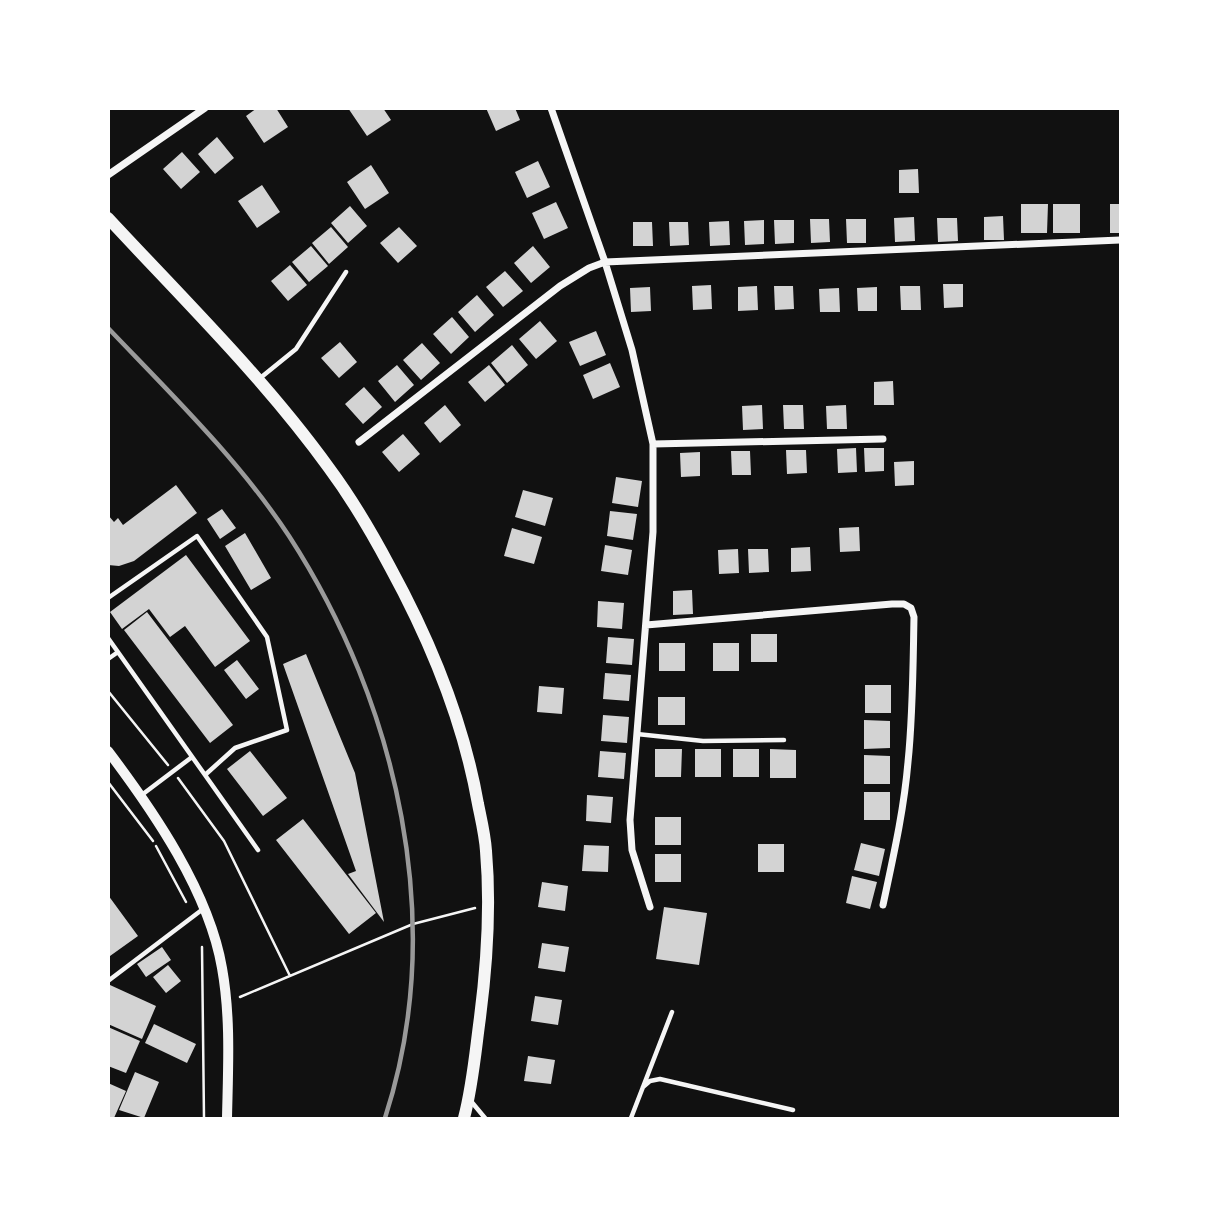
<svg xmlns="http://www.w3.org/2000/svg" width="1229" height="1227" font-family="'Golos Text',sans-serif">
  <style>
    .building { fill: #d3d3d3 }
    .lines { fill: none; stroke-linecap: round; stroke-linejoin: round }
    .path { stroke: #f5f5f5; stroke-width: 2.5 }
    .service { stroke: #f5f5f5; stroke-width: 4.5 }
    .minor { stroke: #f5f5f5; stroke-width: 7 }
    .tertiary { stroke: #f5f5f5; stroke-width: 10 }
    .secondary { stroke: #f5f5f5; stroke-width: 12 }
    .rail { stroke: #9a9a9a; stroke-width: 4.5 }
  </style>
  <rect width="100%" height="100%" fill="#111"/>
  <path class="building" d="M257,108h19l12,19 -24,16 -18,-27z
    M348,108h35l8,12 -24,16z
    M486,108h29l5,12 -24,11z
    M217,137l17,21 -19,16 -17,-20z
    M182,152l18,20 -19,17 -18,-20z
    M538,161l12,26 -23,11 -12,-26z
    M371,165l18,28 -24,16 -18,-27z
    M918,169l1,24h-20v-23z
    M262,185l18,27 -23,16 -19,-27z
    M556,202l12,26 -24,11 -12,-26z
    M1021,204h27l-1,29h-26z
    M1053,204h27v29h-27z
    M1110,204h10v29h-10z
    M350,206l17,20 -19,17 -17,-20z
    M1003,216l1,24h-20v-23z
    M914,217l1,24 -20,1 -1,-24z
    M937,218h20l1,23 -20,1z
    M810,219h19l1,23 -19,1z
    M846,219h20v24h-19z
    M764,220v24l-19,1 -1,-24z
    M774,220h20v23l-19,1z
    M729,221l1,24 -20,1 -1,-24z
    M633,222h19l1,24h-20z
    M669,222h19l1,23 -19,1z
    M331,227l17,20 -19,17 -17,-21z
    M399,227l18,19 -19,17 -18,-20z
    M311,246l17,20 -19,16 -17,-20z
    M533,246l17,21 -19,16 -17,-20z
    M290,265l17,20 -19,16 -17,-20z
    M505,271l18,20 -20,16 -17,-20z
    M943,284h20v23l-19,1z
    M711,285l1,24 -19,1 -1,-24z
    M757,286l1,24 -20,1v-24z
    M774,286h19l1,23 -19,1z
    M900,286h20l1,24h-20z
    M650,287l1,24 -20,1 -1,-24z
    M877,287v24h-19l-1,-23z
    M839,288l1,24h-20l-1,-23z
    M477,295l17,20 -19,17 -17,-20z
    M452,317l17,20 -18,17 -18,-20z
    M540,321l17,20 -21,18 -17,-20z
    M596,331l10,24 -26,11 -11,-24z
    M340,342l17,20 -18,16 -18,-20z
    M422,343l18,20 -19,17 -18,-20z
    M512,345l16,20 -21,18 -16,-20z
    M610,363l10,24 -27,12 -10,-24z
    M397,365l17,20 -19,17 -17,-21z
    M489,365l16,20 -20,17 -17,-20z
    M893,381l1,24h-20v-23z
    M364,387l18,20 -19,17 -18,-20z
    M445,405l16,20 -21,18 -16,-20z
    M762,405l1,24 -20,1 -1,-24z
    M783,405h20l1,24h-20z
    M846,405l1,24h-20l-1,-23z
    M403,434l17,20 -21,18 -17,-20z
    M856,448l1,24 -19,1 -1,-24z
    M864,448h20v23l-19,1z
    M786,450h20l1,23 -20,1z
    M731,451h19l1,24h-19z
    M700,452v24l-19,1 -1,-24z
    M914,461v24l-19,1 -1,-24z
    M616,477l26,4 -4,26 -26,-4z
    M176,485l21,28 -63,48 -15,5 -11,-1v-50l6,7 4,-4 5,7z
    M523,490l30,8 -8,28 -30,-9z
    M222,509l14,19 -16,11 -13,-20z
    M610,511l27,3 -4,26 -26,-4z
    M859,527l1,24 -20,1 -1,-24z
    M512,528l30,9 -8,27 -30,-8z
    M245,533l26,45 -20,12 -26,-44z
    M605,545l27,5 -4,25 -27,-4z
    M810,547l1,24 -20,1v-24z
    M738,549l1,24 -20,1 -1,-24z
    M748,549h20l1,23 -20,1z
    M186,555l64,86 -35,26 -30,-41 -15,11 -21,-28 -27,20 -12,-17z
    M692,590l1,24 -20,1v-24z
    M598,601l26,2 -2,26 -25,-2z
    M147,612l86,113 -23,18 -86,-113z
    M751,634h26v28h-26z
    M608,637l26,2 -2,26 -26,-2z
    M659,643h26v28h-26z
    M713,643h26v28h-26z
    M306,654l49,119 29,149 -36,-48 8,-3 -73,-207z
    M237,660l22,29 -13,10 -22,-29z
    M605,673l26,2 -2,26 -26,-2z
    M865,685h26v28h-26z
    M539,686l25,2 -2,26 -25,-2z
    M658,697h27v28h-27z
    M603,715l26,2 -2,26 -26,-2z
    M864,720l26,1v27l-26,1z
    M655,749h27l-1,28h-26z
    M695,749h26v28h-26z
    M733,749h26v28h-26z
    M770,749l26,1v28h-26z
    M250,751l37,47 -24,18 -36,-47z
    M600,751l26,2 -2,26 -26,-2z
    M864,755l26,1v28h-26z
    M864,792h26v28h-26z
    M587,795l26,2 -2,26 -25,-2z
    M655,817h26v28h-26z
    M303,819l73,94 -27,21 -73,-94z
    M861,843l24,6 -6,27 -25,-6z
    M758,844h26v28h-26z
    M584,845l25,1 -1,26 -26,-1z
    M655,854h26v28h-26z
    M852,876l25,6 -7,27 -24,-6z
    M542,882l26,4 -3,25 -27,-4z
    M108,895l30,41 -28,20 -2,-2z
    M664,907l43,6 -8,52 -43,-6z
    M542,943l27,4 -4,25 -27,-4z
    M162,947l9,13 -25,17 -9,-13z
    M168,965l13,16 -15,12 -13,-16z
    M110,985l46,21 -14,33 -34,-15z
    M535,996l27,4 -4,25 -27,-4z
    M154,1024l42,20 -9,19 -42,-20z
    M108,1027l32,14 -14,32 -18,-7z
    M528,1056l27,4 -4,24 -27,-3z
    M135,1072l24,10 -15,36 -25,-8z
    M108,1083l18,8 -12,27h-6z"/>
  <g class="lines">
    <path class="path" d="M108,691l60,74
      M178,778l46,63 66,135
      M108,782l45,59
      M156,846l30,56
      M202,947l2,171
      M240,997l173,-73 62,-16"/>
    <path class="service" d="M259,379l37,-30 50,-77
      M108,598l89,-62 70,101 20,93 -52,18 -30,27 -97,-137
      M108,659l10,-7
      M637,734l66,7 81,-1
      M205,775l53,75
      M143,794l49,-37
      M108,981l95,-72
      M643,1087l7,-6 10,-2 133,31
      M470,1100l15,18
      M631,1118l41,-106"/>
    <path class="minor" d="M551,108l54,154 27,88 21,94v88l-23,288 2,30 18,57
      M108,175l97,-67
      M359,442l201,-156 29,-18 16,-6 515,-22
      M653,444l230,-5
      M646,625l246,-21h12l7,4 3,9c-1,48 -1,97 -6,145 -4,48 -15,96 -25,143"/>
    <path class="tertiary" d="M108,751c46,61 101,141 114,217 9,50 6,101 5,150"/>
    <path class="secondary" d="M108,218c76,82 156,160 221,250 23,31 43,65 61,99 41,75 73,152 88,237 3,15 7,31 8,47 5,58 1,115 -7,174 -4,31 -7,63 -15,93"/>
    <path class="rail" d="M108,328c63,66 131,132 181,208 109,168 159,388 96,582"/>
  </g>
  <rect width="1229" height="1227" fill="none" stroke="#ffffff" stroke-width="220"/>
</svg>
